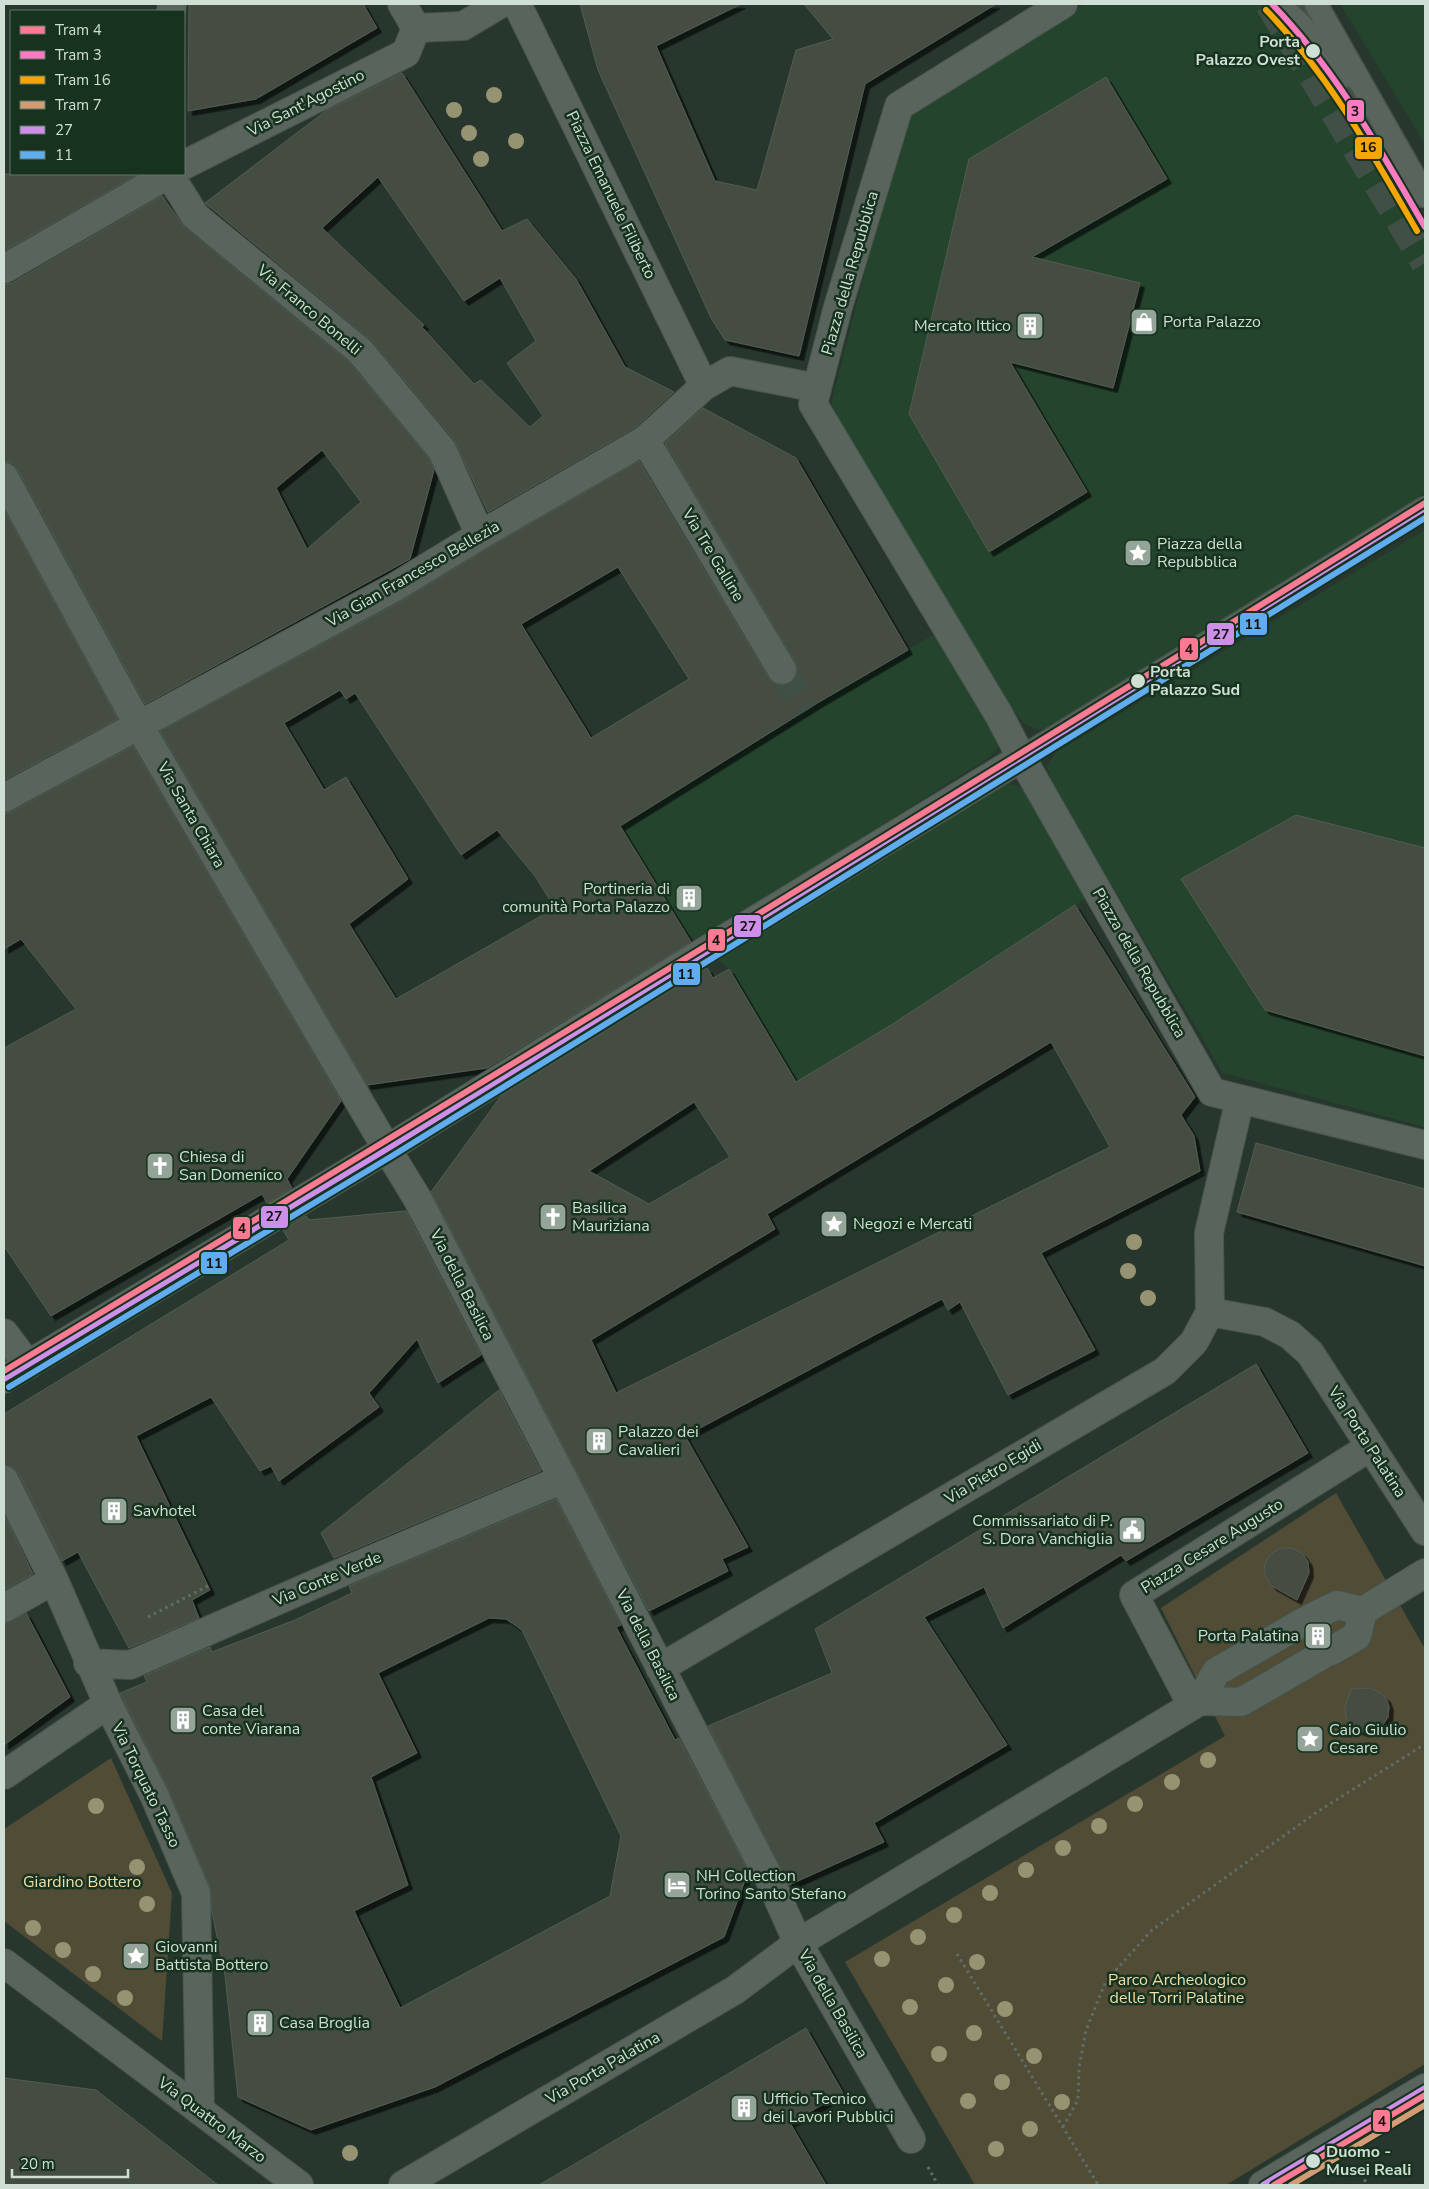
<svg xmlns="http://www.w3.org/2000/svg" width="1429" height="2189" font-family="'Nunito Sans',sans-serif">
  <style>
    .built { fill: #24442e }
    .green { fill: #514c36 }
    .building { fill: #444d42; stroke: #535c51; fill-rule: evenodd; filter: url(#shadow) }
    .lines { fill: none; stroke-linecap: round; stroke-linejoin: round }
    .pedestrian-tunnel { stroke: #415046; stroke-width: 28; stroke-dasharray: 28 14; stroke-linecap: butt }
    .primary-tunnel { stroke: #415046; stroke-width: 28; stroke-dasharray: 28 14; stroke-linecap: butt }
    .service-casing { stroke: #46544b; stroke-width: 25 }
    .pedestrian-casing { stroke: #46544b; stroke-width: 30 }
    .minor-casing { stroke: #46544b; stroke-width: 30 }
    .tertiary-casing { stroke: #46544b; stroke-width: 30 }
    .path { stroke: #636d66; stroke-width: 3; stroke-dasharray: 2.5 4; stroke-linecap: butt }
    .service { stroke: #59645d; stroke-width: 22 }
    .pedestrian { stroke: #59645d; stroke-width: 28 }
    .minor { stroke: #59645d; stroke-width: 28 }
    .tertiary { stroke: #59645d; stroke-width: 28 }
    .bus-1-casing { stroke: #173320; stroke-width: 10 }
    .bus-2-casing { stroke: #173320; stroke-width: 10 }
    .bus-1 { stroke: #ce8fe9; stroke-width: 6 }
    .bus-2 { stroke: #60acee; stroke-width: 6 }
    .tram-1-casing { stroke: #173320; stroke-width: 10 }
    .tram-2-casing { stroke: #173320; stroke-width: 10 }
    .tram-3-casing { stroke: #173320; stroke-width: 10 }
    .tram-4-casing { stroke: #173320; stroke-width: 10 }
    .tram-1 { stroke: #fe7a93; stroke-width: 6 }
    .tram-2 { stroke: #fe7ac1; stroke-width: 6 }
    .tram-3 { stroke: #f7a600; stroke-width: 6 }
    .tram-4 { stroke: #d39c74; stroke-width: 6 }
    .tree { fill: #959371 }
    .stop-dot { fill: #cfdfd3; stroke: #173320; stroke-width: 2 }
    .labels { text-anchor: middle; dominant-baseline: central; stroke-width: 5; stroke-linejoin: round; paint-order: stroke }
    .stop-label { font-size: 16px; font-weight: bold; fill: #cfdfd3; stroke: #173320; text-anchor: start }
    .street-label { font-size: 16px; fill: #cfdfd3; stroke: #173320 }
    .poi-label { font-size: 16px; fill: #cfdfd3; stroke: #173320; text-anchor: start }
    .park-label { font-size: 16px; fill: #eedea9; stroke: #173320 }
    .line-badge { stroke: #173320; stroke-width: 2 }
    .pale-badge-label { font-size: 14px; text-anchor: middle; font-weight: bold; fill: #111 }
  </style>
  <defs>
    <filter id="shadow"><feDropShadow dx="4.5" dy="4.5" stdDeviation="0" flood-color="#0009"/></filter>
  </defs>
  <rect width="100%" height="100%" fill="#28372d"/>
  <path class="built" d="M1085,4h176l40,39 34,45 90,148v256l-15,12 -356,220 -9,5h-11l-11,-7 -9,-10 -1,1 -166,-279 -16,-30 75,-294z
    M1340,4h85v140z
    M1425,530v597l-202,-54 -170,-287 -6,-19 8,-14z
    M936,633l62,105v10l-7,8 -14,9 -280,177 -12,-10 -65,-106 199,-124z
    M1007,778l4,7h6l8,6 63,106 -197,128 -95,57 -67,-113 -14,-11z"/>
  <path class="green" d="M1336,1493l89,156v415l-199,121h-251l-130,-223 380,-226 -64,-128z
    M111,1758l61,135 -10,148 -158,-120v-92z"/>
  <path class="building" d="M189,4h174l14,24 -121,71 -68,12z
    M580,4h161l-85,42 59,135 42,9 39,-140 37,-11 -29,-35h192l-131,80 -66,272 -74,-16 -14,-22 -113,-248z
    M402,73l100,158 25,-12 49,60 49,88 49,25 -38,35 -148,85 -34,-72 -82,-99 -167,-138 122,-93zM378,177l86,124 36,-23 36,63 -29,22 36,53 -13,11 -49,-47 -7,4 -52,-57 2,-2 -102,-97z
    M1106,77l61,102 -135,78 108,26 -27,105 -103,-26 77,130 -98,60 -80,-138 60,-255z
    M4,174h134l-134,77z
    M162,196l23,32 164,134 80,96 5,12 -24,89 -265,145 -127,-234 -6,-7 -8,-2v-176l8,-2zM322,450l39,52 -54,47 -31,-61z
    M703,408l93,50 112,192 -89,52 -199,124 71,116 -204,126 -120,17 -207,-354 242,-130 86,-53 151,-87 130,217 5,5 8,3 8,-3 5,-5 3,-8 -3,-8 -130,-219zM618,567l71,112 -98,59 -70,-114zM340,690l6,9 9,-6 106,162 36,-25 38,46 20,32 -159,91 -47,-75 59,-45 -62,-102 -22,13 -40,-67z
    M4,509l114,210 -114,61z
    M133,746l208,355 -54,78 5,9 -25,15 -5,-9 -211,122 -47,-70v-198l72,-39 -55,-70 -17,10v-135l7,-2z
    M1296,815l129,33v208l-160,-46 -84,-131z
    M1075,905l120,192 -14,18 13,21 6,35 -159,82 54,97 -87,45 -48,-93 -12,8 -6,-11 -257,137 63,111 -26,12 6,12 -79,40 -218,-419 70,-96 206,-128 6,10 16,-9 67,113 95,-57zM1051,1042l59,105 -494,246 -25,-53 184,-111 -8,-15zM694,1102l36,55 -81,47 -60,-33z
    M1256,1143l169,46v77l-188,-54z
    M406,1211l75,144 -43,28 -21,-44 -48,54 10,14 -100,74 -8,-15 -11,5 -49,-74 -75,39 74,154 -18,10 7,18 -70,30 -51,-96 -16,9 -44,-88 -6,-6 -8,-2v-51l285,-174 -6,-10 23,-14 3,4z
    M1256,1364l52,89 -182,108 -5,-6 -118,73 -19,-41 -60,30 83,128 -133,78 10,19 -95,43 -81,-159 124,-53 -17,-44z
    M499,1390l42,81 -207,87 -13,-25z
    M556,1499l65,126 -5,2 59,113 4,-2 72,138 -4,-1 -23,62 -289,150 -124,43 -73,-33 -13,-122 -13,-63 -2,-25 -41,-96 -49,-98 27,-11 -3,-6 66,-29 2,5 83,-32 57,-27 -3,-7zM489,1618l17,1 16,11 99,206 -11,60 -210,112 -46,-97 54,-26 -37,-108 46,-24 -39,-80z
    M4,1514l29,60 -29,16z
    M1281,1548h11l10,5 6,9 1,11 -12,27 -25,-14 -6,-8 -2,-8 2,-9 6,-8z
    M26,1613l44,84 -66,48v-121z
    M1370,1688l9,4 7,6 3,8 -1,11 -6,9 -8,5 -11,1 -10,-4 -7,-10 -1,-11 6,-18z
    M806,2028l37,65 -53,30 36,62h-287z
    M4,2078l92,12 122,95h-214z"/>
  <g class="lines">
    <path class="pedestrian-tunnel" d="M782,670l25,40"/>
    <path class="primary-tunnel" d="M1269,4l156,259
      M1298,4l127,212"/>
    <defs>
      <path id="service" d="M1278,4l22,20 46,52
        M1316,4l109,192
        M1021,758l404,-250"/>
      <path id="pedestrian" d="M184,165l222,-112 10,-25
        M4,269l165,-95
        M645,440l137,230
        M387,1149l30,49 146,281
        M1312,1617l25,-12 26,6 62,-38
        M1331,1651l26,-15 6,-25
        M1200,1701l41,1 83,-48
        M1192,1705l-58,-110 236,-148
        M155,1797l41,96 4,218
        M798,1943l402,-242 16,-29 89,-51"/>
      <path id="minor" d="M402,4l14,24 47,-2 37,-22
        M517,4l187,382
        M171,11l1,-7
        M169,174l26,42 165,135 82,99 38,85
        M4,477l134,247 249,425
        M4,798l391,-211 85,-52 165,-95 59,-54 26,-15 87,17
        M1210,1312l55,10 25,13 20,18 115,178
        M4,1333l24,32
        M4,1480l50,100 54,124 47,93
        M4,1608l50,-28
        M88,1663l42,2 217,-95 216,-91 206,399 29,65 113,196
        M660,1668l505,-297 29,-29 16,-30 -1,-79 31,-134
        M4,1775l104,-71
        M4,1963l295,222
        M403,2185l332,-195 63,-47"/>
      <path id="tertiary" d="M1063,4l-164,102 -61,201 -25,97 186,311 21,40 192,337 213,53
        M4,1379l383,-230 331,-206 303,-185
        M1263,2185l162,-97"/>
    </defs>
    <use href="#service" class="service-casing"/>
    <use href="#pedestrian" class="pedestrian-casing"/>
    <use href="#minor" class="minor-casing"/>
    <use href="#tertiary" class="tertiary-casing"/>
    <path class="path" d="M148,1617l60,-31
      M957,1954l140,229 -4,2
      M1063,2127l15,-27 1,-32 7,-38 20,-49 46,-51 165,-118 108,-68
      M928,2167l10,18
      M1357,2169l11,16"/>
    <use href="#service" class="service"/>
    <use href="#pedestrian" class="pedestrian"/>
    <use href="#minor" class="minor"/>
    <use href="#tertiary" class="tertiary"/>
    <defs>
      <path id="bus-1" d="M4,1379l383,-230 1038,-641
        M1263,2185l162,-97"/>
      <path id="bus-2" d="M9,1387l383,-231 1033,-638
        M1280,2185l145,-87"/>
    </defs>
    <use href="#bus-1" class="bus-1-casing"/>
    <use href="#bus-2" class="bus-2-casing"/>
    <use href="#bus-1" class="bus-1"/>
    <use href="#bus-2" class="bus-2"/>
    <defs>
      <path id="tram-1" d="M4,1371c476,-286 950,-575 1421,-868
        M1274,2185l151,-90"/>
      <path id="tram-2" d="M1272,4c64,66 107,144 153,223"/>
      <path id="tram-3" d="M1266,10c63,65 106,143 151,221"/>
      <path id="tram-4" d="M1291,2185l134,-80"/>
    </defs>
    <use href="#tram-1" class="tram-1-casing"/>
    <use href="#tram-2" class="tram-2-casing"/>
    <use href="#tram-3" class="tram-3-casing"/>
    <use href="#tram-4" class="tram-4-casing"/>
    <use href="#tram-1" class="tram-1"/>
    <use href="#tram-2" class="tram-2"/>
    <use href="#tram-3" class="tram-3"/>
    <use href="#tram-4" class="tram-4"/>
  </g>
  <g class="tree">
    <circle cx="494" cy="95" r="8"/>
    <circle cx="454" cy="110" r="8"/>
    <circle cx="469" cy="133" r="8"/>
    <circle cx="516" cy="141" r="8"/>
    <circle cx="481" cy="159" r="8"/>
    <circle cx="1134" cy="1242" r="8"/>
    <circle cx="1128" cy="1271" r="8"/>
    <circle cx="1148" cy="1298" r="8"/>
    <circle cx="1208" cy="1760" r="8"/>
    <circle cx="1172" cy="1782" r="8"/>
    <circle cx="1135" cy="1804" r="8"/>
    <circle cx="96" cy="1806" r="8"/>
    <circle cx="1099" cy="1826" r="8"/>
    <circle cx="1063" cy="1848" r="8"/>
    <circle cx="137" cy="1867" r="8"/>
    <circle cx="1026" cy="1870" r="8"/>
    <circle cx="990" cy="1893" r="8"/>
    <circle cx="147" cy="1904" r="8"/>
    <circle cx="954" cy="1915" r="8"/>
    <circle cx="33" cy="1928" r="8"/>
    <circle cx="918" cy="1937" r="8"/>
    <circle cx="63" cy="1950" r="8"/>
    <circle cx="882" cy="1959" r="8"/>
    <circle cx="977" cy="1962" r="8"/>
    <circle cx="93" cy="1974" r="8"/>
    <circle cx="946" cy="1985" r="8"/>
    <circle cx="125" cy="1998" r="8"/>
    <circle cx="910" cy="2007" r="8"/>
    <circle cx="1005" cy="2009" r="8"/>
    <circle cx="974" cy="2033" r="8"/>
    <circle cx="939" cy="2054" r="8"/>
    <circle cx="1034" cy="2056" r="8"/>
    <circle cx="1002" cy="2082" r="8"/>
    <circle cx="968" cy="2101" r="8"/>
    <circle cx="1062" cy="2102" r="8"/>
    <circle cx="1030" cy="2129" r="8"/>
    <circle cx="996" cy="2149" r="8"/>
    <circle cx="350" cy="2153" r="8"/>
  </g>
  <defs>
    <symbol id="shop-square" viewBox="-11 -11 22 22"><rect x="-9" y="-9" width="18" height="18" rx="4" fill="#95a499" stroke="#173320"/><path d="M-5-2.5h2.3a2.7 3.5 0 0 1 5.4 0H5L5.5 6h-11ZM-1.5-2.5h3a1.5 2.3 0 0 0-3 0Z" fill="#fff"/></symbol>
    <symbol id="building-square" viewBox="-11 -11 22 22"><rect x="-9" y="-9" width="18" height="18" rx="4" fill="#95a499" stroke="#173320"/><path d="M-4-6H4V6H1V3H-1V6H-4ZM-2.5-4.3h1.7v1.8h-1.7ZM.8-4.3h1.7v1.8H.8ZM-2.5-1h1.7V.8h-1.7ZM.8-1h1.7V.8H.8Z" fill="#fff"/></symbol>
    <symbol id="sight-square" viewBox="-11 -11 22 22"><rect x="-9" y="-9" width="18" height="18" rx="4" fill="#95a499" stroke="#173320"/><path d="M0-6L1.8-2.2L6-1.7L2.9 1.2L3.7 5.4L0 3.3L-3.7 5.4L-2.9 1.2L-6-1.7L-1.8-2.2Z" fill="#fff"/></symbol>
    <symbol id="church-square" viewBox="-11 -11 22 22"><rect x="-9" y="-9" width="18" height="18" rx="4" fill="#95a499" stroke="#173320"/><path d="M-1.2-6h2.4v3.5h3.3v2.4h-3.3V6h-2.4V-.1h-3.3v-2.4h3.3Z" fill="#fff"/></symbol>
    <symbol id="civic-square" viewBox="-11 -11 22 22"><rect x="-9" y="-9" width="18" height="18" rx="4" fill="#95a499" stroke="#173320"/><path d="M-.6-6.5H3V-4.5H.6V-3L4-1V1h2V6H-6V1h2V-1L-.6-3ZM-1.2 2.5V6h2.4V2.5Z" fill="#fff"/></symbol>
    <symbol id="hotel-square" viewBox="-11 -11 22 22"><rect x="-9" y="-9" width="18" height="18" rx="4" fill="#95a499" stroke="#173320"/><path d="M-6-4.5h1.5V1H6V5H4.5V3h-9V5H-6ZM-4 0a1.8 1.8 0 1 1 3.6 0ZM.5 0V-2.5h3Q6-2.5 6 0Z" fill="#fff"/></symbol>
  </defs>
  <g fill-rule="evenodd">
    <use href="#shop-square" x="1128" y="306" width="32" height="32"/>
    <use href="#building-square" x="1014" y="310" width="32" height="32"/>
    <use href="#sight-square" x="1122" y="537" width="32" height="32"/>
    <use href="#building-square" x="673" y="882" width="32" height="32"/>
    <use href="#church-square" x="144" y="1150" width="32" height="32"/>
    <use href="#church-square" x="537" y="1201" width="32" height="32"/>
    <use href="#sight-square" x="818" y="1208" width="32" height="32"/>
    <use href="#building-square" x="583" y="1425" width="32" height="32"/>
    <use href="#building-square" x="98" y="1495" width="32" height="32"/>
    <use href="#civic-square" x="1116" y="1514" width="32" height="32"/>
    <use href="#building-square" x="1302" y="1620" width="32" height="32"/>
    <use href="#building-square" x="167" y="1704" width="32" height="32"/>
    <use href="#sight-square" x="1294" y="1723" width="32" height="32"/>
    <use href="#hotel-square" x="661" y="1869" width="32" height="32"/>
    <use href="#sight-square" x="120" y="1940" width="32" height="32"/>
    <use href="#building-square" x="244" y="2007" width="32" height="32"/>
    <use href="#building-square" x="728" y="2092" width="32" height="32"/>
  </g>
  <g class="stop-dot">
    <circle cx="1313" cy="51" r="8"/>
    <circle cx="1138" cy="681" r="8"/>
    <circle cx="1313" cy="2161" r="8"/>
  </g>
  <g class="labels">
    <g class="stop-label">
      <text x="1300" y="42" text-anchor="end">Porta<tspan x="1300" dy="18">Palazzo Ovest</tspan></text>
      <text x="1150" y="672">Porta<tspan x="1150" dy="18">Palazzo Sud</tspan></text>
      <text x="1326" y="2152">Duomo -<tspan x="1326" dy="18">Musei Reali</tspan></text>
    </g>
    <g class="street-label">
      <text transform="translate(306 103) rotate(-27)">Via Sant'Agostino</text>
      <text transform="translate(611 195) rotate(64)">Piazza Emanuele Filiberto</text>
      <text transform="translate(850 273) rotate(-74)">Piazza della Repubblica</text>
      <text transform="translate(309 310) rotate(40)">Via Franco Bonelli</text>
      <text transform="translate(713 555) rotate(59)">Via Tre Galline</text>
      <text transform="translate(413 574) rotate(-30)">Via Gian Francesco Bellezia</text>
      <text transform="translate(191 815) rotate(60)">Via Santa Chiara</text>
      <text transform="translate(1139 963) rotate(60)">Piazza della Repubblica</text>
      <text transform="translate(462 1285) rotate(63)">Via della Basilica</text>
      <text transform="translate(1367 1442) rotate(57)">Via Porta Palatina</text>
      <text transform="translate(993 1472) rotate(-31)">Via Pietro Egidi</text>
      <text transform="translate(1212 1546) rotate(-32)">Piazza Cesare Augusto</text>
      <text transform="translate(327 1579) rotate(-23)">Via Conte Verde</text>
      <text transform="translate(648 1645) rotate(63)">Via della Basilica</text>
      <text transform="translate(146 1785) rotate(64)">Via Torquato Tasso</text>
      <text transform="translate(833 2004) rotate(60)">Via della Basilica</text>
      <text transform="translate(603 2068) rotate(-30)">Via Porta Palatina</text>
      <text transform="translate(212 2120) rotate(37)">Via Quattro Marzo</text>
    </g>
    <g class="poi-label">
      <text x="1163" y="322">Porta Palazzo</text>
      <text x="1011" y="326" text-anchor="end">Mercato Ittico</text>
      <text x="1157" y="544">Piazza della<tspan x="1157" dy="18">Repubblica</tspan></text>
      <text x="670" y="889" text-anchor="end">Portineria di<tspan x="670" dy="18">comunità Porta Palazzo</tspan></text>
      <text x="179" y="1157">Chiesa di<tspan x="179" dy="18">San Domenico</tspan></text>
      <text x="572" y="1208">Basilica<tspan x="572" dy="18">Mauriziana</tspan></text>
      <text x="853" y="1224">Negozi e Mercati</text>
      <text x="618" y="1432">Palazzo dei<tspan x="618" dy="18">Cavalieri</tspan></text>
      <text x="133" y="1511">Savhotel</text>
      <text x="1113" y="1521" text-anchor="end">Commissariato di P.<tspan x="1113" dy="18">S. Dora Vanchiglia</tspan></text>
      <text x="1299" y="1636" text-anchor="end">Porta Palatina</text>
      <text x="202" y="1711">Casa del<tspan x="202" dy="18">conte Viarana</tspan></text>
      <text x="1329" y="1730">Caio Giulio<tspan x="1329" dy="18">Cesare</tspan></text>
      <text x="696" y="1876">NH Collection<tspan x="696" dy="18">Torino Santo Stefano</tspan></text>
      <text x="155" y="1947">Giovanni<tspan x="155" dy="18">Battista Bottero</tspan></text>
      <text x="279" y="2023">Casa Broglia</text>
      <text x="763" y="2099">Ufficio Tecnico<tspan x="763" dy="18">dei Lavori Pubblici</tspan></text>
    </g>
    <g class="park-label">
      <text x="82" y="1882">Giardino Bottero</text>
      <text x="1177" y="1980">Parco Archeologico<tspan x="1177" dy="18">delle Torri Palatine</tspan></text>
    </g>
  </g>
  <g class="line-badge">
    <rect x="1346" y="99" width="19" height="24" rx="5" fill="#fe7ac1"/>
    <rect x="1354" y="136" width="29" height="24" rx="5" fill="#f7a600"/>
    <rect x="1239" y="612" width="29" height="24" rx="5" fill="#60acee"/>
    <rect x="1206" y="622" width="29" height="24" rx="5" fill="#ce8fe9"/>
    <rect x="1179" y="637" width="20" height="24" rx="5" fill="#fe7a93"/>
    <rect x="733" y="914" width="29" height="24" rx="5" fill="#ce8fe9"/>
    <rect x="707" y="928" width="19" height="24" rx="5" fill="#fe7a93"/>
    <rect x="672" y="962" width="29" height="24" rx="5" fill="#60acee"/>
    <rect x="260" y="1205" width="29" height="24" rx="5" fill="#ce8fe9"/>
    <rect x="232" y="1216" width="19" height="24" rx="5" fill="#fe7a93"/>
    <rect x="200" y="1251" width="28" height="24" rx="5" fill="#60acee"/>
    <rect x="1372" y="2109" width="19" height="24" rx="5" fill="#fe7a93"/>
  </g>
  <g class="pale-badge-label">
    <text x="1355" y="116">3</text>
    <text x="1368" y="152">16</text>
    <text x="1253" y="629">11</text>
    <text x="1221" y="639">27</text>
    <text x="1189" y="654">4</text>
    <text x="748" y="931">27</text>
    <text x="716" y="945">4</text>
    <text x="686" y="979">11</text>
    <text x="274" y="1221">27</text>
    <text x="242" y="1233">4</text>
    <text x="214" y="1268">11</text>
    <text x="1382" y="2126">4</text>
  </g>
  <rect width="1429" height="2189" fill="none" stroke="#cfdfd3" stroke-width="10"/>
  <rect x="10" y="10" width="175" height="165" fill="#173320" stroke="#617868"/>
  <rect x="20" y="26" width="25" height="8" fill="#fe7a93" stroke="#617868"/>
  <text x="55" y="35" font-size="15" fill="#cfdfd3">Tram 4</text>
  <rect x="20" y="51" width="25" height="8" fill="#fe7ac1" stroke="#617868"/>
  <text x="55" y="60" font-size="15" fill="#cfdfd3">Tram 3</text>
  <rect x="20" y="76" width="25" height="8" fill="#f7a600" stroke="#617868"/>
  <text x="55" y="85" font-size="15" fill="#cfdfd3">Tram 16</text>
  <rect x="20" y="101" width="25" height="8" fill="#d39c74" stroke="#617868"/>
  <text x="55" y="110" font-size="15" fill="#cfdfd3">Tram 7</text>
  <rect x="20" y="126" width="25" height="8" fill="#ce8fe9" stroke="#617868"/>
  <text x="55" y="135" font-size="15" fill="#cfdfd3">27</text>
  <rect x="20" y="151" width="25" height="8" fill="#60acee" stroke="#617868"/>
  <text x="55" y="160" font-size="15" fill="#cfdfd3">11</text>
  <path d="M12 2169v8h116v-8" fill="none" stroke="#cfdfd3" stroke-width="2.5"/>
  <text x="20" y="2169" font-size="15" fill="#cfdfd3" stroke="#173320" stroke-width="4" paint-order="stroke">20 m</text>
</svg>
